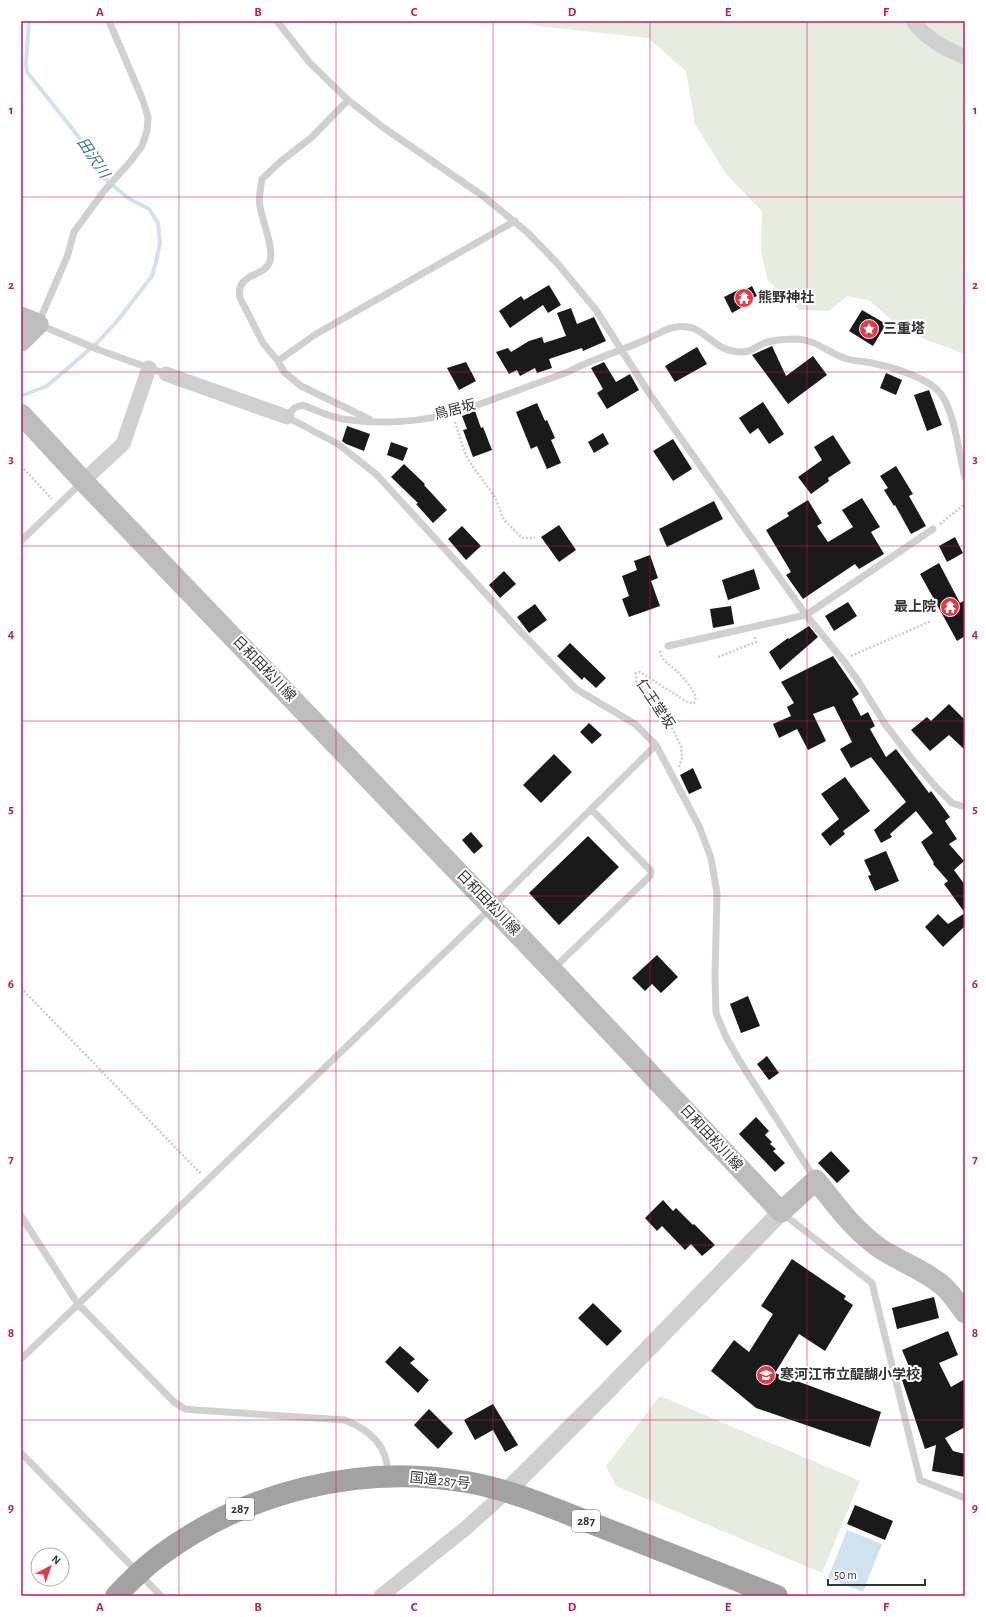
<svg xmlns="http://www.w3.org/2000/svg" width="986" height="1617" font-family="'Alegreya Sans','Noto Sans JP',sans-serif">
  <style>
    .green { fill: #e6ecdf }
    .water { fill: #cfe2ee }
    .lines { fill: none; stroke-linecap: round; stroke-linejoin: round }
    .stream { stroke: #cfe2ee; stroke-width: 4 }
    .building { fill: #1a1a1a }
    .path { stroke: #cdcdcd; stroke-width: 2.5; stroke-dasharray: 2 2; stroke-linecap: butt }
    .service { stroke: #d0d0d0; stroke-width: 7 }
    .minor { stroke: #d0d0d0; stroke-width: 15 }
    .tertiary { stroke: #d0d0d0; stroke-width: 18 }
    .secondary { stroke: #bdbdbd; stroke-width: 21 }
    .trunk { stroke: #a2a2a2; stroke-width: 22 }
    .grid { fill: none; stroke: #c2185b; stroke-width: 1; stroke-opacity: 0.55 }
    .labels { text-anchor: middle; dominant-baseline: central; stroke-width: 4; stroke-linejoin: round; paint-order: stroke }
    .shield { fill: #fff; stroke: #707070; stroke-width: 1 }
    .shield-label { font-size: 13px; font-weight: bold; fill: #333 }
    .poi-label { font-size: 14px; font-weight: bold; fill: #333; stroke: #fff; text-anchor: start }
    .street-label { font-size: 14px; fill: #333; stroke: #fff }
    .water-label { font-size: 15px; font-style: italic; fill: #3f7597; stroke: #fff }
    .neatline { fill: none; stroke: #c2185b; stroke-width: 1.5 }
    .grid-label { font-size: 13px; text-anchor: middle; font-weight: bold; fill: #c2185b }
  </style>
  <rect width="100%" height="100%" fill="#fff"/>
  <path class="green" d="M525,21h440v333l-43,-16 -26,-14 -26,-23 -23,-5 -18,15 -29,-1 -32,-29 -7,-30 1,-40 -36,-37 -31,-50 -9,-53 -38,-33 -111,-12z
    M660,1396l200,85 -38,92 -206,-87 -10,-20z"/>
  <path class="water" d="M847,1530l35,14 -19,48 -35,-14z"/>
  <g class="lines">
    <path class="stream" d="M21,396l26,-10 50,-43 21,-23 34,-44 4,-14 4,-19 -2,-20 -9,-14 -21,-11 -24,-20 -11,-17 -11,-20 -55,-69 -1,-9 3,-42"/>
  </g>
  <path class="building" d="M549,285l12,20 -13,8 -5,-8 -33,23 -11,-17 22,-15 3,4z
    M752,286l5,10 -11,5 2,3 -16,9 -8,-16 16,-8 1,3z
    M571,308l6,16 17,-7 12,24 -23,10 -1,-3 -33,11 3,9 -15,5 -2,-5 -15,8 -3,-6 -8,4 -13,-22 12,-4 3,4 18,-11 13,-4 2,6 22,-7 -9,-23z
    M862,310l24,14 -13,22 -24,-15z
    M772,346l14,30 27,-20 14,19 -39,29 -36,-49z
    M697,347l10,17 -32,18 -10,-16z
    M466,362l10,19 -17,9 -12,-22z
    M604,362l12,20 14,-8 9,16 -32,19 -10,-16 6,-4 -12,-21z
    M886,373l16,7 -6,15 -16,-7z
    M929,390l13,35 -15,6 -13,-36z
    M763,402l21,32 -15,10 -11,-16 -8,6 -11,-16z
    M537,403l8,18 2,-1 8,18 -4,2 10,23 -14,6 -10,-23 -6,3 -15,-37z
    M475,411l6,17 2,-1 9,23 -19,7 -10,-27 4,-1 -5,-13z
    M347,426l23,8 -6,17 -18,-7 -4,-3z
    M603,433l6,11 -15,9 -6,-11z
    M833,435l18,28 -23,15 1,3 -18,13 -13,-17 24,-17 -8,-13z
    M673,439l19,30 -19,12 -20,-30z
    M391,442l17,6 -5,13 -16,-6z
    M404,464l21,20 -1,1 23,25 -14,13 -17,-19 2,-1 -27,-26z
    M896,466l17,28 -4,2 17,30 -15,8 -16,-29 -1,1 -10,-16 4,-2 -8,-12z
    M862,498l18,29 -9,5 13,22 -25,15 -4,-5 -52,35 -17,-24 5,-3 -25,-42 23,-14 -2,-3 21,-13 14,23 -5,3 11,16 25,-15 -11,-17z
    M714,501l9,18 -56,28 -8,-18z
    M559,525l17,25 -17,12 -18,-25z
    M462,526l19,20 -15,14 -18,-21z
    M955,537l8,16 -16,9 -8,-16z
    M650,555l8,23 -7,3 9,25 -31,11 -7,-18 7,-3 -7,-20 15,-6 -3,-9z
    M939,563l21,40 5,-3v36l-8,5 -37,-67z
    M754,569l6,20 -32,11 -6,-20z
    M504,571l12,13 -16,14 -11,-13z
    M848,602l9,14 -23,15 -9,-15z
    M535,604l12,16 -18,13 -12,-16z
    M731,606l3,18 -21,4 -3,-19z
    M809,626l9,11 -38,33 -11,-18 19,-14 1,1z
    M570,643l36,35 -10,10 -12,-11 -2,3 -25,-24z
    M833,656l26,38 -7,5 9,17 7,-4 7,14 -5,3 16,28 10,-8 33,44 2,-2 19,26 -5,4 12,18 -8,5 15,17 -10,9 11,15v28l-21,-29 4,-3 -15,-17 1,-1 -13,-21 12,-9 -17,-22 -26,23 2,3 -11,6 -7,-13 32,-28 -35,-45 -20,11 -11,-19 12,-7 -18,-36 -21,8 13,27 -18,9 -11,-21 -18,9 -6,-14 18,-8 -4,-9 7,-4 -13,-21z
    M949,704l16,16v30l-16,-15 -19,16 -19,-21 16,-13 4,4z
    M589,723l13,12 -10,9 -12,-12z
    M554,754l18,18 -31,31 -18,-18z
    M693,768l9,20 -13,6 -9,-19z
    M845,777l25,34 -27,20 2,3 -15,12 -9,-12 18,-15 -18,-25z
    M471,832l12,14 -9,8 -12,-14z
    M588,836l31,31 -60,58 -30,-32z
    M886,851l13,30 -24,10 -7,-15 3,-1 -7,-15z
    M965,913v13l-22,21 -18,-20 13,-13 10,10z
    M657,955l21,22 -17,16 -9,-9 -7,7 -13,-13z
    M748,996l12,30 -19,7 -11,-29z
    M767,1056l12,17 -10,7 -12,-16z
    M756,1117l13,14 -4,4 7,7 -2,2 6,5 -3,2 12,12 -10,9 -36,-38z
    M831,1151l19,20 -13,12 -19,-20z
    M663,1200l10,11 3,-3 17,17 1,-1 21,21 -13,11 -11,-12 -6,6 -23,-24 -5,5 -12,-13z
    M792,1259l54,37 -2,3 9,6 -28,46 -26,-17 -24,39 106,39 -11,35 -114,-39 -45,-37 23,-31 15,12 24,-38 -12,-8z
    M934,1297l5,21 -42,11 -5,-21z
    M593,1303l29,28 -15,15 -29,-28z
    M948,1331l10,24 -19,8 12,24 14,-8v48l-20,11 8,13 12,3v23l-33,-6 4,-26 -11,4 -23,-69 11,-4 -11,-26z
    M400,1346l15,13 -5,4 19,17 -11,13 -33,-31z
    M493,1404l25,41 -13,7 -12,-22 -18,10 -11,-20z
    M429,1409l24,24 -15,16 -24,-24z
    M855,1505l38,16 -8,19 -38,-16z"/>
  <g class="lines">
    <path class="path" d="M455,422l11,34 5,8 24,33 9,23 18,18h13
      M21,466l31,33
      M940,524l25,-20
      M660,651c1,10 12,15 19,22 6,7 13,15 17,24l-2,6 -7,-1 -47,-30 -4,1v8l22,23 8,12 15,30 1,12 -3,9
      M851,656l80,-35
      M718,657l38,-15 -2,-7
      M21,988l180,186"/>
    <path class="service" d="M109,21l33,77 6,19 -1,14 -5,15 -12,16 -26,29 -30,41 -7,25 -29,67 61,26 67,24
      M277,21l32,41 39,38 36,28 99,68 44,36 30,31 39,47 55,86 155,219 37,45 16,22 26,42 26,34 25,29 16,16 13,4
      M348,100l-36,37 -32,25 -18,17c-1,8 -4,19 -2,27 2,15 14,41 10,55 -5,17 -35,11 -30,37l23,45 15,18 6,11 17,14 68,33
      M278,361l38,-27 199,-113
      M21,541l60,-58
      M668,646l138,-31 127,-86
      M553,969l97,-93 1,-5 -60,-62
      M815,1179l-76,-119 -13,-23 -10,-24 -1,-37 2,-83 -6,-35 -12,-32 -43,-81 -21,-21 -59,-35 -58,-60 -141,-154 -39,-31 -51,-27 7,-9 9,-3c12,5 27,12 40,14 38,6 81,3 118,-8l107,-39c22,-12 47,-19 70,-29 9,-3 25,-13 33,-15 32,-8 37,19 62,23 18,4 20,-4 34,-9 8,-2 21,-3 30,-3 19,1 30,13 47,19 11,4 21,3 32,6 19,4 53,14 65,30 14,20 18,60 24,84
      M782,1213l90,70 48,197 45,18
      M21,1216l57,88 96,98 11,7 11,1 149,10c26,11 42,25 43,54
      M21,1359l471,-452 164,-162
      M21,1453l140,143"/>
    <path class="minor" d="M913,21c13,18 32,28 52,36
      M166,374l121,43
      M83,481l40,-37 26,-76
      M381,1596l85,-68 40,-36"/>
    <path class="tertiary" d="M506,1492l101,-101 174,-179"/>
    <path class="secondary" d="M21,317l17,7 -17,17
      M21,414l62,67 469,489 229,242 35,-32c19,24 37,49 62,67 20,14 45,22 64,38 9,7 16,19 23,28"/>
    <path class="trunk" d="M116,1596c13,-14 26,-27 42,-39 87,-65 201,-94 309,-75 45,8 88,27 129,43 61,24 121,48 181,71"/>
  </g>
  <path class="grid" d="M179,21v1575M336,21v1575M493,21v1575M650,21v1575M807,21v1575M21,197h944M21,372h944M21,546h944M21,721h944M21,896h944M21,1071h944M21,1245h944M21,1420h944"/>
  <defs>
    <symbol id="temple-disc" viewBox="-11 -11 22 22"><circle r="9.5" fill="#e63946" stroke="#fff"/><path d="M0-6L5-2H3V0L6.5 2.5H4V6H1.5V3h-3V6H-4V2.5H-6.5L-3 0V-2H-5Z" fill="#fff"/></symbol>
    <symbol id="sight-disc" viewBox="-11 -11 22 22"><circle r="9.5" fill="#e63946" stroke="#fff"/><path d="M0-6L1.8-2.2L6-1.7L2.9 1.2L3.7 5.4L0 3.3L-3.7 5.4L-2.9 1.2L-6-1.7L-1.8-2.2Z" fill="#fff"/></symbol>
    <symbol id="school-disc" viewBox="-11 -11 22 22"><circle r="9.5" fill="#e63946" stroke="#fff"/><path d="M0-5L7-2L0 1L-7-2ZM-4 1L0 2.5L4 1V4Q0 6-4 4Z" fill="#fff"/></symbol>
  </defs>
  <g fill-rule="evenodd">
    <use href="#temple-disc" x="733" y="287" width="22" height="22"/>
    <use href="#sight-disc" x="858" y="318" width="22" height="22"/>
    <use href="#temple-disc" x="939" y="596" width="22" height="22"/>
    <use href="#school-disc" x="755" y="1364" width="22" height="22"/>
  </g>
  <g class="labels">
    <g class="shield">
      <rect x="226" y="1498" width="28" height="22" rx="3"/>
      <rect x="572" y="1510" width="28" height="22" rx="3"/>
    </g>
    <g class="shield-label">
      <text x="240" y="1509">287</text>
      <text x="586" y="1521">287</text>
    </g>
    <g class="poi-label">
      <text x="758" y="298">熊野神社</text>
      <text x="883" y="329">三重塔</text>
      <text x="936" y="607" text-anchor="end">最上院</text>
      <text x="780" y="1375">寒河江市立醍醐小学校</text>
    </g>
    <g class="street-label">
      <text transform="translate(455 410) rotate(-15)">鳥居坂</text>
      <text transform="translate(264 669) rotate(46)">日和田松川線</text>
      <text transform="translate(655 704) rotate(56)">仁王堂坂</text>
      <text transform="translate(488 903) rotate(46)">日和田松川線</text>
      <text transform="translate(711 1138) rotate(47)">日和田松川線</text>
      <text transform="translate(440 1481) rotate(6)">国道287号</text>
    </g>
    <g class="water-label">
      <text transform="translate(93 158) rotate(56)">田沢川</text>
    </g>
  </g>
  <rect width="986" height="1617" fill="none" stroke="#ffffff" stroke-width="44"/>
  <g transform="translate(50 1567) rotate(41)"><circle r="19" fill="#ffffff" stroke="#adadad"/>
  <path d="M0-3L7 15L0 10L-7 15Z" fill="#e63946"/>
  <text y="-6" font-size="11" font-weight="bold" text-anchor="middle" fill="#333333">N</text>
  </g>
  <path d="M828 1579v6h97v-6" fill="none" stroke="#333333" stroke-width="2"/>
  <text x="834" y="1579" font-size="12" fill="#333333" stroke="#ffffff" stroke-width="3" paint-order="stroke">50 m</text>
  <rect x="22" y="22" width="942" height="1573" class="neatline"/>
  <g class="grid-label">
    <text x="100" y="16">A</text>
    <text x="258" y="16">B</text>
    <text x="414" y="16">C</text>
    <text x="572" y="16">D</text>
    <text x="728" y="16">E</text>
    <text x="886" y="16">F</text>
    <text x="11" y="114">1</text>
    <text x="975" y="114">1</text>
    <text x="11" y="289">2</text>
    <text x="975" y="289">2</text>
    <text x="11" y="463">3</text>
    <text x="975" y="463">3</text>
    <text x="11" y="638">4</text>
    <text x="975" y="638">4</text>
    <text x="11" y="813">5</text>
    <text x="975" y="813">5</text>
    <text x="11" y="988">6</text>
    <text x="975" y="988">6</text>
    <text x="11" y="1163">7</text>
    <text x="975" y="1163">7</text>
    <text x="11" y="1337">8</text>
    <text x="975" y="1337">8</text>
    <text x="11" y="1512">9</text>
    <text x="975" y="1512">9</text>
    <text x="100" y="1611">A</text>
    <text x="258" y="1611">B</text>
    <text x="414" y="1611">C</text>
    <text x="572" y="1611">D</text>
    <text x="728" y="1611">E</text>
    <text x="886" y="1611">F</text>
  </g>
</svg>
